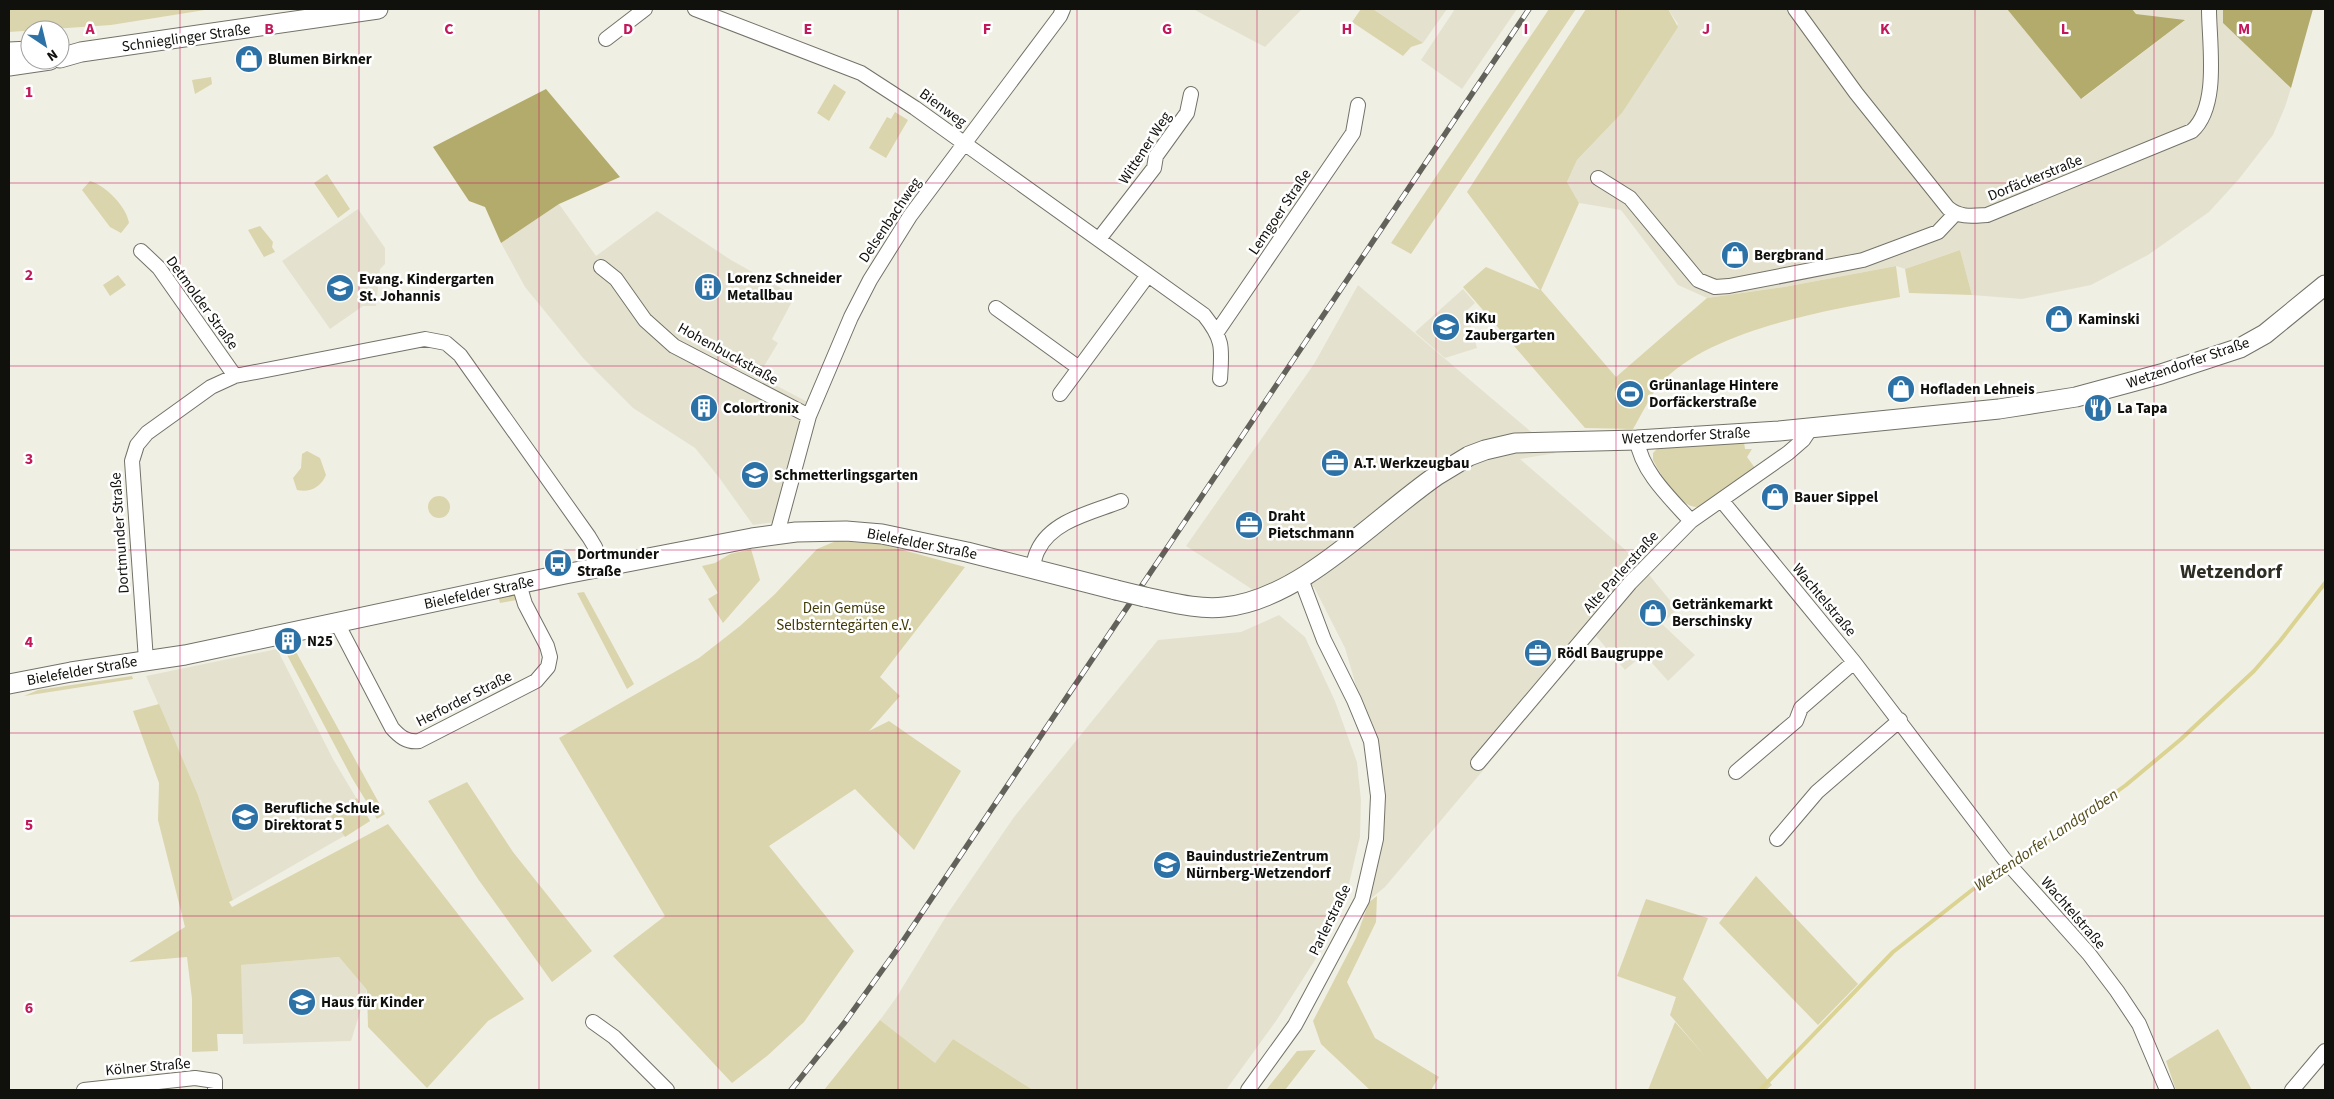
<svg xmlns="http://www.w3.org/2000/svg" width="2334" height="1099" font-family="'Source Sans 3',sans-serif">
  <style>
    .built { fill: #e4e2cf }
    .green { fill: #dad5ad }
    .forest { fill: #b3ab6b }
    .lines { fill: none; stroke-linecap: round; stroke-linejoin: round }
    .stream { stroke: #dbd392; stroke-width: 4 }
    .street-casing { stroke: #737268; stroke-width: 16 }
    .secondary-casing { stroke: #737268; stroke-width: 21 }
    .street { stroke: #fff; stroke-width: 14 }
    .secondary { stroke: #fff; stroke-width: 19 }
    .rail-casing { stroke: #62625b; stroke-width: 5.5 }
    .rail { stroke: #fff; stroke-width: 4; stroke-dasharray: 11; stroke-linecap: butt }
    .secondary-bridge-casing { stroke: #737268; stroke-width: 21; stroke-linecap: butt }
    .secondary-bridge { stroke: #fff; stroke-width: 19 }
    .grid { fill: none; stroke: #c2185b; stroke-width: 1; stroke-opacity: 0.55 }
    .labels { text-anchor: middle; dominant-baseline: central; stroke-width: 5; stroke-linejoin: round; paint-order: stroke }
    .street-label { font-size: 15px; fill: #10100c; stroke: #fff }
    .poi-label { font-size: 15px; font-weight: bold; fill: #10100c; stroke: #fff; text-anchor: start }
    .park-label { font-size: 15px; fill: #403a04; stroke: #fff }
    .water-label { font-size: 16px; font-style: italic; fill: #544d1c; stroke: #fff }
    .district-label { font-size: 20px; font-weight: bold; fill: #2f2e25; stroke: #fff }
    .grid-label { font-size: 16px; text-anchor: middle; font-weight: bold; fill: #c2185b; stroke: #fff; stroke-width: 5; stroke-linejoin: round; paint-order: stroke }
  </style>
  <rect width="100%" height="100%" fill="#f0efe3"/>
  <path class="built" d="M1193,9h109l-37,38z
    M1373,9h74l-24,34z
    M1455,9h62l-55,80 -41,-29z
    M1668,9h339l75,90 102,-78 -48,-7 -4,-5h91v14l68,65 -6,19 -12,28 -34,44 -30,33 -61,43 -57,30 -69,14 -50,-4 -12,-45 -55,19 -9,-3 -112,21 -77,11 -29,-13 -57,-75 -42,-7 -12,-21 10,-22 45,-47 56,-89z
    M559,204l37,52 61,-45 74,49 64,36 -23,43 6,4 -20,33 59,31 -41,115 -23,3 -35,-49 -23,-28 -62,-40 -50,-50 -58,-71 -24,-44z
    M358,209l27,39v16l-5,5 -4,37h-13l-33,23 -48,-68z
    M1358,285l198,168 -36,6 117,101 40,49 -15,15 33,31 -27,26 -24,-27 -19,16 -29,-34 -211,251 -17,14 17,-116 -40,-137 -31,-61 -58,5 -70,-46 128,-182z
    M1463,289l12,14 -12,11 7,9 7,25 -32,10 -30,-26z
    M1279,615l26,22 30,64 22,61 4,38 -1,37 -13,55 -23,54 -48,75 -50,69h-193l-80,-51 -18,25 -55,-44 16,-22 52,-85 66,-96 144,-177 83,-8z
    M277,649l56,110 37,62 -137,79 -35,-105 -52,-119z
    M339,957l28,33 -16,51 -108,3 -3,-79z"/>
  <path class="green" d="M9,9h202l-100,16 -102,7z
    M1361,9h12l50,34 -12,4 -8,9 -51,-34z
    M1549,9h27l-165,245 -20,-11z
    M1586,9h82l10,18 -56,86 -45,47 -10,22 12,21 -38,87 75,87 91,-79 77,-11 112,-21 4,31c-71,13 -189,32 -239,86 -11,13 -19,31 -28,46l-48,-1 -122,-141 23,-20 54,23 -73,-98z
    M211,77l1,7 -17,10 -3,-14z
    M834,84l12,8 -17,29 -12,-8z
    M895,112l13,8 -22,38 -17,-10 18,-31 4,2z
    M327,174l23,35 -12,9 -24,-35z
    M90,181c15,4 37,26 39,42l-8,10 -11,-6 -28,-37z
    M260,226l13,16 -1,5 3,5 -11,5 -16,-27z
    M1960,250l12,45 -63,-2 -4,-24z
    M118,275l8,10 -16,11 -7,-11z
    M1744,442l1,7h7l-5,8 8,11 -56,39c-19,2 -38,-32 -46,-47v-7l4,-4z
    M307,451l13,7 6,17c-5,12 -16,18 -29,15l-4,-12 8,-10 1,-14z
    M428 507a11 11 0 1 1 22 0a11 11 0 1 1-22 0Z
    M836,541l45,3 84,23 -85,110 20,19 -31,35 20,-10 72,50 -47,79 -59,-61 -86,57 85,105 -50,71 -37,34 -35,27 -119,-127 52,-40 -106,-178 140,-80 41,-32 35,-32 42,-45z
    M751,549l9,31 -37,43 -15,-24 10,-6 -16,-27 13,-3 15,-9z
    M516,592l1,8 -17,3 -2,-7z
    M584,592l50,92 -7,5 -50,-96z
    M295,650l90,164 -8,5 -25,-41 -66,-125z
    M132,676l1,3 -109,17 14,-6z
    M159,704l39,91 35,105 -4,2 3,5 156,-83 136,175 -36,22 -61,67 -59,-61 -1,-37 -28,-33 -98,8 2,69h-26l1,17 -26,1v-53l-5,-42 -58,5 56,-35 -27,-107 1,-37 -26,-72z
    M467,782l46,70 79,99 -40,31 -74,-103 -50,-78z
    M357,798l13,23 -25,16 -14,-21z
    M1756,876l102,108 -40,41 -99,-102z
    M1377,896l-1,26 -29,60 28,56 64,39 -8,13h-61l-49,-46 -8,-23 43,-83 13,-36z
    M1646,899l62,19 -25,61 89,106 -6,5h-118l27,-68 30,34 -35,-41 6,-18 -59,-21z
    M880,1020l55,43 18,-24 80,51h-209z
    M2218,1029l34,61h-76l-10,-29z
    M1316,1050l-31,40h-19l31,-39z"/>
  <path class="forest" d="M2007,9h125l4,5 49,6 -104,79z
    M2223,9h90l-22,79 -68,-65z
    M546,89l74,88 -61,27 -58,39 -16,-36 -16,-6 -36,-54z"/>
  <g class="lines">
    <path class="stream" d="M1760,1090l133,-138 93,-73 70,-43 70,-51 54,-45 74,-69 26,-30 45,-58"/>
    <defs>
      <path id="street" d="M695,9l166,64 54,35 289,207c20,25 18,33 16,64
        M1795,9l61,84 92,115c12,10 24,8 39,7l205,-84c28,-25 17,-88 17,-122
        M606,39l39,-30
        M1598,178l32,20 68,82 17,7 14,-1 134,-26 75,-28 17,-18
        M1099,239l55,-71 2,-12 31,-43 4,-19
        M141,251l18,17 76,108
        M601,267l15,12 29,41 29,26 135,70
        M996,308l83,60
        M1217,332l136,-199 5,-28
        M1060,394l88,-119
        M1637,440c4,31 33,58 54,81
        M1722,501l132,161 150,197 85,95 28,37 22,33 28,66
        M777,534l32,-118 42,-99 19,-37 40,-64 150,-200 3,-7
        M1032,569c2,-6 3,-14 6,-19 14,-30 56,-38 83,-49
        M337,623l55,105c7,8 15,15 27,13l117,-60 12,-14 2,-10 -3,-11 -22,-42 -6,-20
        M146,660l-14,-199 5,-16 10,-12 64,-46 24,-11 190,-37 21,4 14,12 129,182 6,10 6,21
        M1478,763l152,-180 61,-62 97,-68 15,-13 8,-12
        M1736,772l60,-51 5,-13 53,-46
        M1777,839l40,-47 83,-72
        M593,1022l21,15 53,53
        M84,1090l111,-12 20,3v9
        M1248,1090l47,-65 67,-125 14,-61 2,-43 -7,-55 -17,-41 -30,-60 -23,-61
        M2292,1090l33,-39"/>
      <path id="secondary" d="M9,52l21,-1
        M60,58l21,-6 297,-43
        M9,66l41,-6
        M1145,597c25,5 53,13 79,10 76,-7 150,-88 212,-131l33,-20 16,-6 30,-7 122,-3 142,-9 220,-22 77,-12 85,-23 79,-26 25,-14 60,-49
        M9,684l62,-12 114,-17 380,-81 187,-36 44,-6 50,-1 36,3 85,18 149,38"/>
    </defs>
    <use href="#street" class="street-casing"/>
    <use href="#secondary" class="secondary-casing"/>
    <use href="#street" class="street"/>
    <use href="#secondary" class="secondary"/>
    <defs>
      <path id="rail" d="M791,1090l54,-68 56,-78 628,-935"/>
    </defs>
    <use href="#rail" class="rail-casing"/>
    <use href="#rail" class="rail"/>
    <defs>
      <path id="secondary-bridge" d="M1116,590l29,7"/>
    </defs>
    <use href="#secondary-bridge" class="secondary-bridge-casing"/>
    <use href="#secondary-bridge" class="secondary-bridge"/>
  </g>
  <path class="grid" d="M180,9v1081M359,9v1081M539,9v1081M718,9v1081M898,9v1081M1077,9v1081M1257,9v1081M1436,9v1081M1616,9v1081M1795,9v1081M1975,9v1081M2154,9v1081M9,183h2316M9,366h2316M9,550h2316M9,733h2316M9,916h2316"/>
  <defs>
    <symbol id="shop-disc" viewBox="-11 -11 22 22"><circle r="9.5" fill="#2d72a7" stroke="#fff"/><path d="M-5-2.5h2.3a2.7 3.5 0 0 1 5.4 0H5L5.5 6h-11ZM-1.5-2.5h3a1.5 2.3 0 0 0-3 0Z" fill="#fff"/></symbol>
    <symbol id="building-disc" viewBox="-11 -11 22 22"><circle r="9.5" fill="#2d72a7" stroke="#fff"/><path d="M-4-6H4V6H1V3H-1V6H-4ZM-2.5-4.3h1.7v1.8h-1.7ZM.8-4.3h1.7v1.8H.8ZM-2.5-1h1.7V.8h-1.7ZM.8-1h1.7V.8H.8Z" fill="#fff"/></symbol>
    <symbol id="school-disc" viewBox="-11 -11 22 22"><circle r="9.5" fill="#2d72a7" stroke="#fff"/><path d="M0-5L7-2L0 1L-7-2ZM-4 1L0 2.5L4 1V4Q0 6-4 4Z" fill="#fff"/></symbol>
    <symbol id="stadium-disc" viewBox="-11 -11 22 22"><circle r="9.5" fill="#2d72a7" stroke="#fff"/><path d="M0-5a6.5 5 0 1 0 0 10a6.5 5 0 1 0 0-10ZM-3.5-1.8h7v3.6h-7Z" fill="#fff"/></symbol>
    <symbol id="restaurant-disc" viewBox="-11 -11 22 22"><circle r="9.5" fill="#2d72a7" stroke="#fff"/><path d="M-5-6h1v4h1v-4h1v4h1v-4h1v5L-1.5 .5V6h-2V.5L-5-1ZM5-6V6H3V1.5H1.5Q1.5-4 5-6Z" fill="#fff"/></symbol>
    <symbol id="office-disc" viewBox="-11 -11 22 22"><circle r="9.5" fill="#2d72a7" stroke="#fff"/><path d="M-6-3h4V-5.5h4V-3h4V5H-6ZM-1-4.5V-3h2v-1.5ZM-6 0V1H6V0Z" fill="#fff"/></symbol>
    <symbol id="bus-disc" viewBox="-11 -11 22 22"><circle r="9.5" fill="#2d72a7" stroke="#fff"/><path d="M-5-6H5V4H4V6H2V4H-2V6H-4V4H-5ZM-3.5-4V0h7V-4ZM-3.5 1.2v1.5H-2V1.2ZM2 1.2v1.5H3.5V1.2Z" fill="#fff"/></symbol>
  </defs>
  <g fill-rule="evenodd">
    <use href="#shop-disc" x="233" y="43" width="32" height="32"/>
    <use href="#shop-disc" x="1719" y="239" width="32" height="32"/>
    <use href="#building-disc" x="692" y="271" width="32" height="32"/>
    <use href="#school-disc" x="324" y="272" width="32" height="32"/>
    <use href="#shop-disc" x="2043" y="303" width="32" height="32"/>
    <use href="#school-disc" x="1430" y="311" width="32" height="32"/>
    <use href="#shop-disc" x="1885" y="373" width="32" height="32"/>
    <use href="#stadium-disc" x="1614" y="378" width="32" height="32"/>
    <use href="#building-disc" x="688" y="392" width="32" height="32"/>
    <use href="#restaurant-disc" x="2082" y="392" width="32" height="32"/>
    <use href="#office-disc" x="1319" y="447" width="32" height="32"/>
    <use href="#school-disc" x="739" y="459" width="32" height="32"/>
    <use href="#shop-disc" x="1759" y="481" width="32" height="32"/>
    <use href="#office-disc" x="1233" y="509" width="32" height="32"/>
    <use href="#bus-disc" x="542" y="547" width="32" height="32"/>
    <use href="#shop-disc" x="1637" y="597" width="32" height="32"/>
    <use href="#building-disc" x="272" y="625" width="32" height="32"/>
    <use href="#office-disc" x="1522" y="637" width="32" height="32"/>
    <use href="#school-disc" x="229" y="801" width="32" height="32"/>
    <use href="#school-disc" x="1151" y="849" width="32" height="32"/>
    <use href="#school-disc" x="286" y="986" width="32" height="32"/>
  </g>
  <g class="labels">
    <g class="street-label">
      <text transform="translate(186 38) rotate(-8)">Schnieglinger Straße</text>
      <text transform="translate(943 108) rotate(36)">Bienweg</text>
      <text transform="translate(1145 148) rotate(-57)">Wittener Weg</text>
      <text transform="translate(2035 178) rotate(-22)">Dorfäckerstraße</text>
      <text transform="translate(1280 212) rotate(-56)">Lemgoer Straße</text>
      <text transform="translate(890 220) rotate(-56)">Delsenbachweg</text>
      <text transform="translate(202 303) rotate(54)">Detmolder Straße</text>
      <text transform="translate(728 354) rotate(29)">Hohenbuckstraße</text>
      <text transform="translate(2188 363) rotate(-19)">Wetzendorfer Straße</text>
      <text transform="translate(1686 436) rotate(-3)">Wetzendorfer Straße</text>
      <text transform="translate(120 533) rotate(-94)">Dortmunder Straße</text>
      <text transform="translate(922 544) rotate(11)">Bielefelder Straße</text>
      <text transform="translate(1621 572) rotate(-48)">Alte Parlerstraße</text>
      <text transform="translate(479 593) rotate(-12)">Bielefelder Straße</text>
      <text transform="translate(1824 600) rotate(50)">Wachtelstraße</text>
      <text transform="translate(82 671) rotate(-10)">Bielefelder Straße</text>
      <text transform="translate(464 699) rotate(-27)">Herforder Straße</text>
      <text transform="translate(2073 913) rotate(49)">Wachtelstraße</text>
      <text transform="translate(1330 920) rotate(-64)">Parlerstraße</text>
      <text transform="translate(148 1067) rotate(-5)">Kölner Straße</text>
    </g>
    <g class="poi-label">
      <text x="268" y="59">Blumen Birkner</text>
      <text x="1754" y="255">Bergbrand</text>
      <text x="727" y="278">Lorenz Schneider<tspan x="727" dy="17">Metallbau</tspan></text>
      <text x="359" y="279">Evang. Kindergarten<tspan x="359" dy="17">St. Johannis</tspan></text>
      <text x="1465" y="318">KiKu<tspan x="1465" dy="17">Zaubergarten</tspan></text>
      <text x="2078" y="319">Kaminski</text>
      <text x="1649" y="385">Grünanlage Hintere<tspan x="1649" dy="17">Dorfäckerstraße</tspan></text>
      <text x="1920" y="389">Hofladen Lehneis</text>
      <text x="723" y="408">Colortronix</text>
      <text x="2117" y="408">La Tapa</text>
      <text x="1354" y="463">A.T. Werkzeugbau</text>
      <text x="774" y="475">Schmetterlingsgarten</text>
      <text x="1794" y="497">Bauer Sippel</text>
      <text x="1268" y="516">Draht<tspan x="1268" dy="17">Pietschmann</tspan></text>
      <text x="577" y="554">Dortmunder<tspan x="577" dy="17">Straße</tspan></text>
      <text x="1672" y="604">Getränkemarkt<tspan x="1672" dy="17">Berschinsky</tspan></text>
      <text x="307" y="641">N25</text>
      <text x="1557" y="653">Rödl Baugruppe</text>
      <text x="264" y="808">Berufliche Schule<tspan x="264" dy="17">Direktorat 5</tspan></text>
      <text x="1186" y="856">BauindustrieZentrum<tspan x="1186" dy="17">Nürnberg-Wetzendorf</tspan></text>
      <text x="321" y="1002">Haus für Kinder</text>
    </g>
    <g class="park-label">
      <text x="844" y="608">Dein Gemüse<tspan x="844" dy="17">Selbsterntegärten e.V.</tspan></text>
    </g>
    <g class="water-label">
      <text transform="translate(2046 840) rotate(-34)">Wetzendorfer Landgraben</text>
    </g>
    <g class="district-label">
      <text x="2231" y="572">Wetzendorf</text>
    </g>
  </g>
  <g class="grid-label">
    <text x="90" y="34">A</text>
    <text x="269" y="34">B</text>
    <text x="449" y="34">C</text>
    <text x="628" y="34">D</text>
    <text x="808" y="34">E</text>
    <text x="987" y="34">F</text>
    <text x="1167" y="34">G</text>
    <text x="1347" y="34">H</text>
    <text x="1526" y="34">I</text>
    <text x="1706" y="34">J</text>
    <text x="1885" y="34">K</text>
    <text x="2065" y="34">L</text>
    <text x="2244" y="34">M</text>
    <text x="29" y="97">1</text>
    <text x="29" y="280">2</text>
    <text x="29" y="464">3</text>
    <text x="29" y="647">4</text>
    <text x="29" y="830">5</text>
    <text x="29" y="1013">6</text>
  </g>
  <rect width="2334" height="1099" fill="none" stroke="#10100c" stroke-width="20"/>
  <g transform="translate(45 45) rotate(145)"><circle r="24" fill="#ffffff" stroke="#9f9f9e"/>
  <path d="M0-4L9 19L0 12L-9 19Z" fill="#2d72a7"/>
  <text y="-8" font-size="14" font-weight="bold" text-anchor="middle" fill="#10100c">N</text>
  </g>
</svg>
